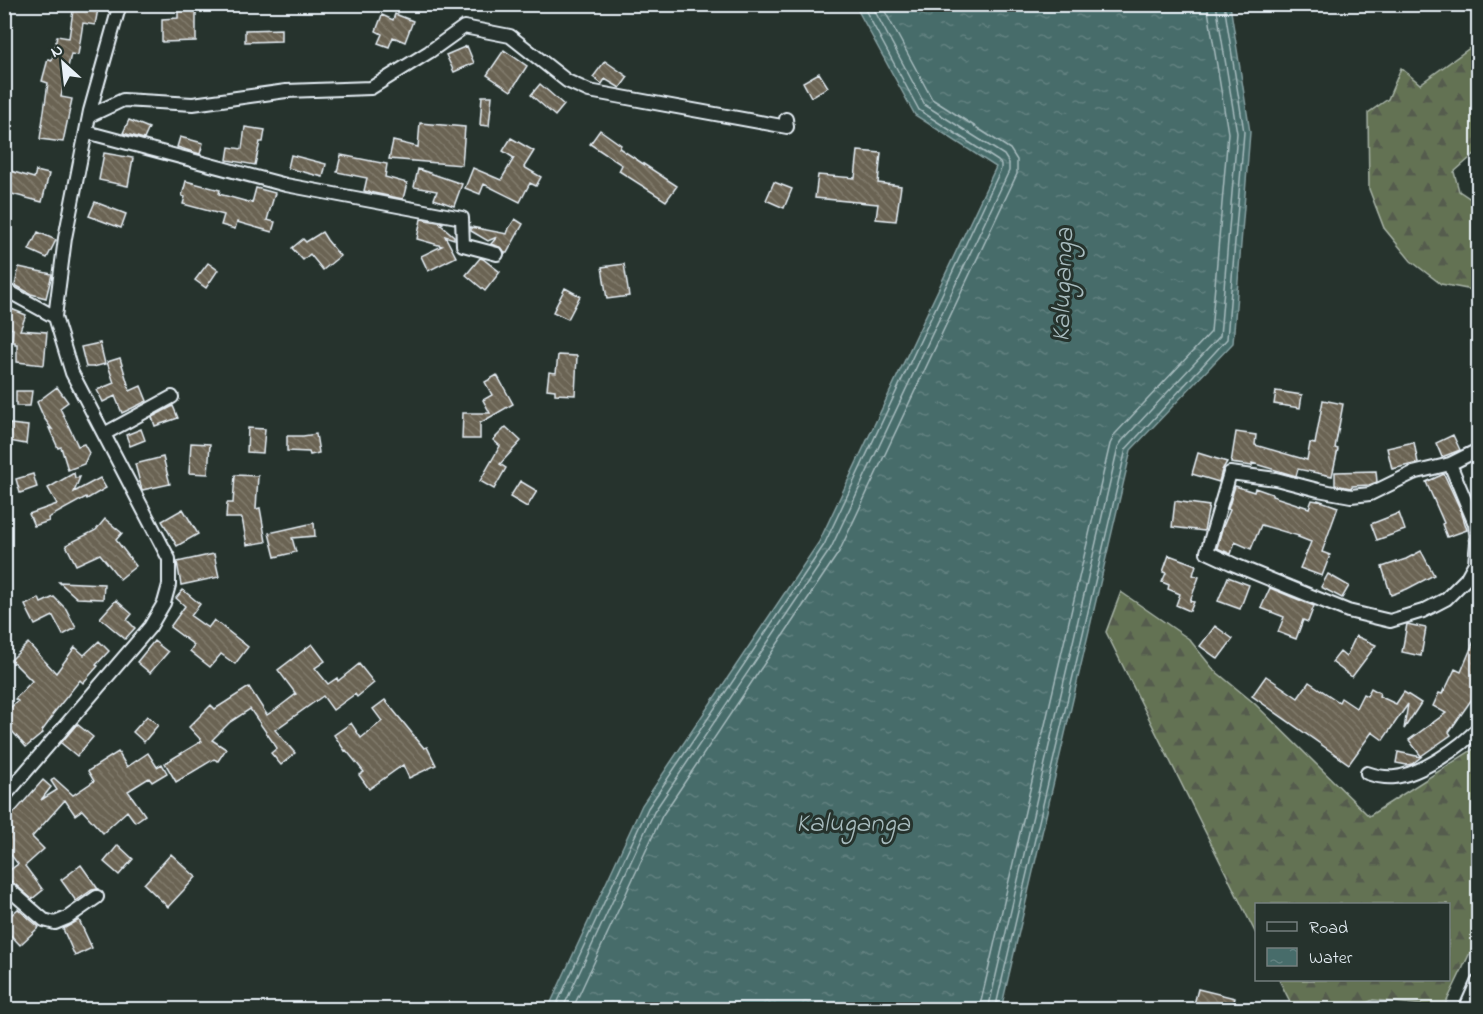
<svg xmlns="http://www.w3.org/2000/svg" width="1483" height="1014" font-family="'Indie Flower',sans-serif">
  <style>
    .forest { fill: url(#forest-firs); stroke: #a6b2a6; stroke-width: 1.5 }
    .water { fill: url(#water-ripples); stroke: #87a1a3; stroke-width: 1.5 }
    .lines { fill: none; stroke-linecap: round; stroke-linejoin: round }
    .shore { stroke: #a8bcbf; stroke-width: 1.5 }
    .building { fill: url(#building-back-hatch); stroke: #e8f1f8; stroke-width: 1.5 }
    .minor-casing { stroke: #e8f1f8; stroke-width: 16 }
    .tertiary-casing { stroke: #e8f1f8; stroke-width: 18 }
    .minor { stroke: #26332d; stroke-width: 12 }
    .tertiary { stroke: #26332d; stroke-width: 14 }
    .labels { text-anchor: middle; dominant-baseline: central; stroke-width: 6; stroke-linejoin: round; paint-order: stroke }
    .water-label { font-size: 27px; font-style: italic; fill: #a8bcbf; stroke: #26332d }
  </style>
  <defs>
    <pattern id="forest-firs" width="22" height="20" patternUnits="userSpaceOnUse" patternTransform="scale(1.5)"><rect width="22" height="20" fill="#647253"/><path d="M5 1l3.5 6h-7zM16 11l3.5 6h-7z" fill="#545b4e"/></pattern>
    <pattern id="water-ripples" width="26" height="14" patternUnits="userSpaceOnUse" patternTransform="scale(1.5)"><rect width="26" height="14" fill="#476c6a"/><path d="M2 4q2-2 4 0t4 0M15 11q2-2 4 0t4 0" fill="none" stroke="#628180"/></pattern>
    <pattern id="building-back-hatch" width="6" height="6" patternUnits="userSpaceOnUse" patternTransform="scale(1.5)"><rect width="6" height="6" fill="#6b6353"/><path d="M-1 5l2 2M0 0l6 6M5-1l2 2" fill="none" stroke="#807a6c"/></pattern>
  </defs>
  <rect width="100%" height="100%" fill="#26332d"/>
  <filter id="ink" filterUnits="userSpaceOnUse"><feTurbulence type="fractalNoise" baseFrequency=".0167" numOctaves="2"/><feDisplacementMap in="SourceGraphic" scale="12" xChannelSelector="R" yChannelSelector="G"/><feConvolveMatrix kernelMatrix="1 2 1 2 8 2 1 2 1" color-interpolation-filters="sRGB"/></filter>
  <g filter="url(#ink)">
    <path class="forest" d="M1478,42v109l-24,21 5,19 19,13v87l-37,-7 -30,-23 -27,-33 -15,-39 -1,-76 20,-14 13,-31 19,16z
      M1121,592l68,47 25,31 40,33 115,113 109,-70v190l-34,71 -71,-7 -20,9h-59l-15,-29h169v-76h-192v30l-150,-302z"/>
    <path class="water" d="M855,5h375l20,127 -17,211 -102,107 -130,559h-453l94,-204 177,-263 177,-375 -81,-52z"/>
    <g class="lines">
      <path class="shore" d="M554,1010l94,-202 176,-263 177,-376v-5l-3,-3 -79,-51 -57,-106
        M562,1010l92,-198 177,-264 178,-377v-8l-5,-8 -79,-50 -54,-101
        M572,1010l90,-194 177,-264 178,-378v-14l-7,-11 -78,-50 -51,-95
        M979,1010l131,-566 5,-10 96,-102 17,-199 -21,-129
        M988,1010l130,-563 4,-6 98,-105 17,-203 -21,-129
        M995,1010l131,-561 101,-110 17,-207 -20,-128"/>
    </g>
    <path class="building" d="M74,4h25l-4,21 -12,-2 -5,32 -7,-1 -10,43 11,2 -9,43 -23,-3 8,-56 -6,-2 6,-22 4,1 5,-24 12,2z
      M196,8v33l-34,1v-23l16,-1v-9z
      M395,14l18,7 -8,21 -12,-5 -4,10 -11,-4 4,-9 -6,-3 6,-16 11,5z
      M281,29v12l-36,1v-12z
      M467,46l7,17 -20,9 -8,-17z
      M504,50l23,16 -16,25 -24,-16z
      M605,61l23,16 -8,11 -15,-9 -3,5 -9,-7z
      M819,73l9,14 -17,10 -8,-15z
      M540,84l24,21 -9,11 -24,-21z
      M482,96h10l-3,30 -9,-1z
      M129,120l20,8 -5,11 -21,-6z
      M420,123l45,4 -3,38 -73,-6 4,-18 25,6z
      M245,127l20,3 -2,12h-3l-5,23 -28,-5 2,-13 13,2z
      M600,130l21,15 -2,3 58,38 -11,15 -47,-30 3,-6 -32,-21z
      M180,137l23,6 -3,11 -23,-7z
      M511,138l23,13 -10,16 17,10 -5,9 -6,-3 -10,19 -36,-18 -4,10 -15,-6 8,-20 28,12 13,-22 -11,-7z
      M858,151l23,2 -3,30 23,3 -5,35 -20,-2 2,-15 -63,-6 3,-23 37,3z
      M104,153l29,5 -5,28 -29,-6z
      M291,155l35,9 -3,13 -35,-9z
      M341,155l46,9 -2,13 22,6 -4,16 -39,-8 3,-13 -30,-6z
      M4,169l30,9 2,-7 13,3 -7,28 -38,-10z
      M418,169l44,15 -8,22 -20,-7 3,-8 -23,-4z
      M186,181l34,9 -1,4 33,9 4,-15 19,5 -8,27 8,2 -3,10 -35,-10 -2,7 -14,-4 3,-10 -41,-11 2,-7 -3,-1z
      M774,182l18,7 -8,19 -18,-8z
      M95,202l31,12 -5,14 -32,-12z
      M421,219l22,4 -2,2 13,11v3l-9,-3 11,21 -28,14 -7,-15 21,-10 -25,-7z
      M515,219l8,5 -16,29h-2l-3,-5 -11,-4 6,-7 -9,4 -17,-10v-4l36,7 2,-6z
      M38,232l18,8 -9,18 -18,-8z
      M322,232l5,8 13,16 -17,14 -13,-16 -7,6 -11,-12 11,-9 3,3z
      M480,258l3,1 17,13 -15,19 -19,-16z
      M208,263l10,7 -12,18 -11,-8z
      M624,264l5,32 -22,3 -5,-32z
      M19,267l33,7 -6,24 -15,-4 -16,-9z
      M565,288l15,8 -12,23 -15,-7z
      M4,306l22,9 -6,15 27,2 -3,33 -27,-3v-18h-2v-2h-3l1,-13 -9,-3z
      M100,343l5,21 -12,3h-7l-5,-20z
      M558,355l19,1 -2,39 -20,-1v-4l-8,-1 2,-17 7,1z
      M120,358l10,33 11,-5 6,15 -25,12 -7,-17 -12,6 -6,-12 17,-7 -7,-21z
      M497,375l16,29 -33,19v16h-18l1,-26h27l-7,-13 9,-5 -7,-13z
      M57,387l11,15 -8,6 18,38 6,-2 5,9 -5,11 -16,6 -7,-23 -3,1 -9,-20 3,1 -8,-11 -7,-16z
      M16,391h16l-2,15h-14z
      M1276,391l26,4 -2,13 -26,-4z
      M1323,400l20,4 -8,44 3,1 -6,27 -34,-7 -2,7 -44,-13v3l-21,-3 5,-31 20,3 -1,10 52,15 3,-17 5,1z
      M173,406l5,12 -23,8 -3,-9z
      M10,424l18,2 -2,18 -17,-3z
      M506,427l15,14 -21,23 6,4 -12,21 -14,-8 20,-35 -7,-6z
      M248,428l17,1 -2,24 -16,-1z
      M141,429l4,11 -15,6 -4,-11z
      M316,434l3,19 -9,2 -1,-3 -22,-1v-15h16z
      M1453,435l7,15 -18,7 -6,-14z
      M1414,442l4,21 -26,6 -5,-21z
      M191,443l19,1 -2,30 -19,-1z
      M1198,453l29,9 -5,8 -3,12 -27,-8z
      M163,457l7,27 -28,6 -7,-26z
      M1376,471l1,11 -8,3 -17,1 -1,2 -16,-3v-13z
      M74,473l1,5 5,-1 -6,15 26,-14 6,10 -19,11 -1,-2 -38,21 1,3 -15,5 -5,-12 28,-10 -9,-16z
      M33,474l4,13 -17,6 -4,-14z
      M1444,474l17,37 6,19 -20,7 -5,-13 2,-1 -18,-41z
      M235,475l23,1 -2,33 4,-1 6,34 -19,3 -5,-27h-16l1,-15h6z
      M520,481l17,10 -10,16 -17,-10z
      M1235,486l19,6 1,-4 17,6v2l37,12 3,-8 6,1v-1l20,7 -16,45 8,3 -8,21 -22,-8 11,-26 -13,-5 1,-1 -38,-11 -10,24 -16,-7 -4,12 -14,-6 5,-19 8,-19 -2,-1z
      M1175,501l34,5 -5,25 -32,-4z
      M183,509l15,25 -21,12 -15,-25z
      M1399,513l6,17 -28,10 -6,-16z
      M105,519l17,14 -6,7 20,26 -16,13 -20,-25 -24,11 -10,-20 30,-15z
      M314,523l1,13 -23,2 4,14 -21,5 -6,-24z
      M1421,551l13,24 -27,14 -16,6 -9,-28 24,-8z
      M214,554l5,23 -38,8 -4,-23z
      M1169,555l27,10 -3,10 6,2 -9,24 4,1 -4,9 -14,-6 4,-11 -12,-5 1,-4 -7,-3 4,-9 -3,-1z
      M1328,574l21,12 -7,12 -21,-11z
      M1228,577l21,8 -9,24 -22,-8z
      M59,582l45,2 -1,15 -26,-1z
      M1270,588l44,18 -6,16 -5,-2 -7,19 -18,-7 6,-15 -23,-9z
      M183,590l17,14 -9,12 17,12 6,-8 34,27 -13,17 -14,-10 -11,13 -20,-16 4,-6 -24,-18 15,-21 -9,-8z
      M54,597l12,12 10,19 -13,7 -10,-19 -18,9 -10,-20 14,-7 2,5z
      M116,600l16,14 -5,6 8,8 -10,11 -25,-21z
      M1407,624l19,4 -5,28 -19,-4z
      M1215,626l18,13 -15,20 -18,-13z
      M1479,629v69l-5,-2 -25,36 2,3 -30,21 -12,-16 37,-27 -13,-7 6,-13 3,1 2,-5 1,1 10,-21 6,3z
      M1356,636l20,9 -24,32 -20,-15 8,-10 6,5z
      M99,641l10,10 -13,14 2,1 -15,17 -3,-3 -28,35 1,1 -11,15 1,2 -17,14 -22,-25v-9l14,-12 -3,-2 17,-18 -21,-21 17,-17 28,30 19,-26 9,8z
      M154,641l14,11 -18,21 -13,-11z
      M312,644l13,17 -10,7 13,16 9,-6 1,3 21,-17 15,19 -17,14 -2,-3 -22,16 -10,-14 -48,34 20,23 -14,12 -10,-12 6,-5 -27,-39 -20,13 -18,18 14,9 -8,12 -4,-2 -38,23 -11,-19 37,-22 -13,-14 22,-22 4,4 34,-22 18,28 8,-5 21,-16 -18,-24z
      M1266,676l32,22 11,-16 30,20 2,-4 15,10 7,-14 4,2 4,-8 9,5 -1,3 17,8 8,-12 17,11 -17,26 4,-25 -25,36 -11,-8 -23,32 -97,-68z
      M385,700l39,48 3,-1 9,18 -27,13 -6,-13 -34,24 -10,-14 5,-3 -18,-22 -1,1 -11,-16 17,-12 10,15 21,-17 -9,-12z
      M147,716l11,9 -14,17 -11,-10z
      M77,724l16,13 -16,19 -16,-13z
      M118,752l9,15 21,-14 9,14 5,-3 5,9 -15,9 -3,-4 -21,13 17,24 -10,7 -8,-11 -24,22 -21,-23 -7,5 -10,-15 -33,37 12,12 -19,17 18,24 -11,9 -23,-20 -3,-6 12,-9 -14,-18v-10l9,-6 -7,-8 37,-42 8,7 -10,13 16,-10 -6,-9 3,-3 19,17 21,-14 -6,-10z
      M1398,752l23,5 -9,7 -5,1 -11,-2z
      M118,845l15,14 -14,16 -15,-13z
      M171,854l25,23 -28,30 -24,-23z
      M81,865l17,24 -6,1 -16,11 -15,-21z
      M18,909l21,18 -19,18 -16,-17v-7z
      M79,920l13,28 -17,8 -12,-27z
      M1198,989l37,9 -3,12h-34l-5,-2z"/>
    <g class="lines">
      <defs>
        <path id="minor" d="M89,116l34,-16 70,4 93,-13 85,-3 58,-36 35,-25 46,9 57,45 22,10 198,36 -1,-8
          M86,132l200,53 176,33 1,27 34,9
          M4,289l51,28
          M104,434l68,-37
          M1450,464l25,60 2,18 -2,21 -9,16 -20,20 -23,12 -33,10 -42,-10 -113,-46 -28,-13 23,-79 46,6 42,11 33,6 19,-2 43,-21 37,-9 24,-12 4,-1
          M1367,773c9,3 19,5 28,4 26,-3 66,-30 83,-49
          M4,797l146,-170 14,-24 5,-18v-26l-97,-186 -17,-56 10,-79 25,-127 30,-107
          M4,885l40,35 11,3 12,-5 30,-21"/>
        <path id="tertiary" d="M1466,1010l12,-27"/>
      </defs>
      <use href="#minor" class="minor-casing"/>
      <use href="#tertiary" class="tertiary-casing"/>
      <use href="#minor" class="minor"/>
      <use href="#tertiary" class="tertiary"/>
    </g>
  </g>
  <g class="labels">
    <g class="water-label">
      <text transform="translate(1064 285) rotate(-88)">Kaluganga</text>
      <text x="853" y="824">Kaluganga</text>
    </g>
  </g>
  <rect width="1483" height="1014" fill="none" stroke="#26332d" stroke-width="24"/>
  <rect x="12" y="12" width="1459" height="990" fill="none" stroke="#e8f1f8" stroke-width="2" filter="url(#ink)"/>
  <rect x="1255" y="903" width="195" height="78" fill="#26332d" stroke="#747f7e" stroke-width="1.5"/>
  <rect x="1267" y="922" width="30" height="9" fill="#26332d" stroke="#747f7e" stroke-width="1.5"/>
  <text x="1309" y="933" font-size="18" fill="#e8f1f8">Road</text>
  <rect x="1267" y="948" width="30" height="18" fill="url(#water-ripples)" stroke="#747f7e" stroke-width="1.5"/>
  <text x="1309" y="963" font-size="18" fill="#e8f1f8">Water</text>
  <g transform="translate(63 63) rotate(333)" stroke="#26332d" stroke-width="4.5" paint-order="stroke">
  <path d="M0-4.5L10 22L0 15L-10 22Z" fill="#e8f1f8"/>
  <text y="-9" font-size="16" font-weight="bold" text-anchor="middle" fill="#e8f1f8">N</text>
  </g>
</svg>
